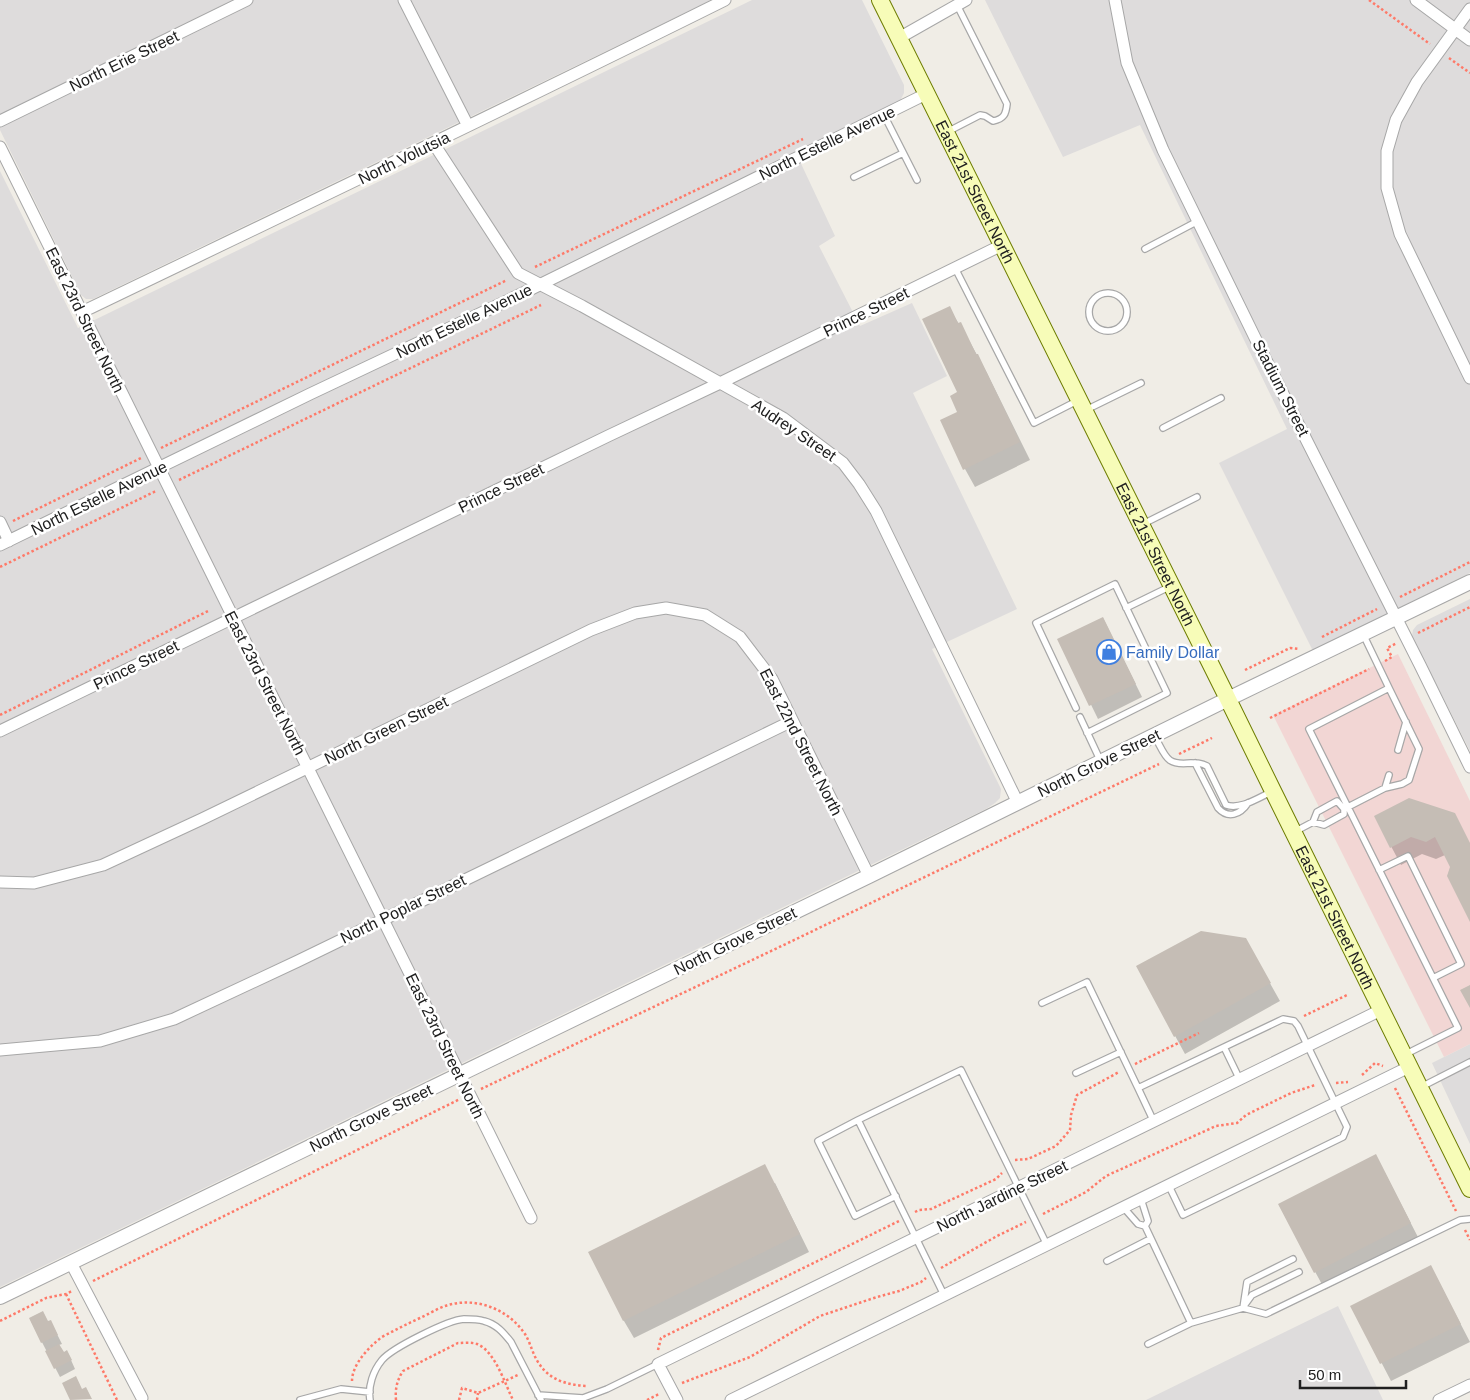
<svg xmlns="http://www.w3.org/2000/svg" width="1470" height="1400" font-family="Arial,sans-serif">
  <style>
    .residential { fill: #dedcdc }
    .commercial { fill: #f2d6d4 }
    .shadow { fill: #0003 }
    .building { fill: #c5bdb5 }
    .lines { fill: none; stroke-linecap: round; stroke-linejoin: round }
    .service-casing { stroke: #a7a7a7; stroke-width: 8 }
    .minor-casing { stroke: #a7a7a7; stroke-width: 13 }
    .tertiary-casing { stroke: #a7a7a7; stroke-width: 16 }
    .secondary-casing { stroke: #6d7c01; stroke-width: 18 }
    .path { stroke: #fe7a69; stroke-width: 2.5; stroke-dasharray: 2.5 2.5; stroke-linecap: butt }
    .service { stroke: #fff; stroke-width: 5.5 }
    .minor { stroke: #fff; stroke-width: 11 }
    .tertiary { stroke: #fff; stroke-width: 14 }
    .secondary { stroke: #f7fcb8; stroke-width: 16 }
    .labels { text-anchor: middle; dominant-baseline: central; stroke-width: 5; stroke-linejoin: round; paint-order: stroke }
    .street-label { font-size: 16px; fill: #202020; stroke: #fff }
    .shop-label { font-size: 16px; fill: #366cbe; stroke: #fff; text-anchor: start }
  </style>
  <rect width="100%" height="100%" fill="#f0ede6"/>
  <path class="residential" d="M0,0h709l1,1 -617,298h-7l-5,-4 -81,-165z
    M752,0h110l42,85v8l-4,8 -10,6 -94,46 39,83 -16,10 41,80 52,-23 35,73 -34,17 104,216 -85,40 69,140 -1,9 -5,5 -9,6 -986,478v-1116l78,157z
    M985,0h485v573l-157,78 -94,-188 68,-34 -147,-304 -77,32z
    M1470,599v152l-58,-115 1,-6 4,-5z
    M1470,1044v100l-38,-81z
    M1338,1306l45,94h-237z"/>
  <path class="commercial" d="M1398,654l72,147v243l-26,13 -171,-342z"/>
  <path class="shadow" d="M949,308l10,16h1l27,49 43,87 -55,27 -10,-18 -6,-57v-19z
    M1103,618l39,79 -44,22 -39,-80z
    M1375,816l95,27v76l-19,-52 -6,-12 -9,4 -14,-5 -21,11z
    M1245,939l35,62 -95,53 -48,-88z
    M1385,1173l35,68 -95,49 -46,-85z
    M775,1183l34,69 -175,86 -10,-17 -34,-69z
    M1431,1267l39,75 -79,39 -39,-75z
    M30,1319l18,4 7,7 7,14 -3,1 5,8 7,7 4,9 -15,8z"/>
  <path class="building" d="M950,306l8,17 3,-1 15,32h2l42,88 -57,28 -23,-50 17,-8 -7,-16 7,-4 -35,-73z
    M1103,617l33,67 -47,22 -32,-67z
    M1409,798l46,15 15,30v79l-23,-46 3,-9 -15,-30 -9,5 -15,-5 -21,11 -16,-32z
    M1201,931l45,7 25,45 -97,54 -38,-71z
    M1470,985v23l-10,-18z
    M1376,1154l35,69 -97,50 -36,-69z
    M765,1164l35,70 -177,87 -35,-69z
    M1431,1265l30,59 -81,40 -30,-58z
    M43,1311l5,10 3,-1 7,15 -17,8 -12,-25z
    M59,1344l5,8 3,-2 5,10 -18,9 -9,-18z
    M76,1376l6,13 4,-2 6,12 -22,1 -8,-17z"/>
  <g class="lines">
    <defs>
      <path id="service" d="M884,115l33,65
        M947,132l33,-17 5,1 8,5c11,-2 13,-7 14,-17l-50,-99
        M854,177l49,-24
        M1145,249l53,-28
        M955,268l79,155 43,-22
        M1089 312a19 19 0 1 1 38 0a19 19 0 1 1-38 0Z
        M1086,410l55,-27
        M1163,428l58,-30
        M1143,524l54,-27
        M1126,608l43,-21
        M1363,634l26,54 -80,41 149,299 -52,26
        M1076,708l-40,-85 79,-39 52,109 -80,40
        M1080,717l21,45
        M1154,735c12,21 11,31 37,28 7,0 10,0 16,3l19,39c14,5 32,-7 45,-13
        M1398,750l8,-28
        M1195,763l23,45c10,11 22,7 30,-5
        M1385,788l4,-13
        M1344,809l41,-21 17,-4 7,-4 10,-31 -30,-61
        M1296,831l17,-9 11,3 20,-11v-5l-7,-8 -20,11 -4,10
        M1379,870l29,-14 53,108 -28,14
        M1042,1003l45,-21 51,106
        M1224,1047l16,33
        M1076,1073l45,-21
        M1421,1087l49,-25
        M858,1120l-40,21 37,75 41,-20
        M1154,1122l-16,-34 145,-69 11,2 4,5 49,101 -4,10 -160,78 -14,-29
        M1141,1199l7,22 -3,5
        M1124,1208l14,16 7,2 46,97 52,-15 23,6 194,-94 10,-1
        M1107,1261l43,-22
        M944,1295l-86,-175 103,-50 86,175
        M1244,1306l8,-11 47,-23
        M1243,1308l4,-26 46,-23
        M1148,1344l43,-21
        M538,1395l45,3 24,-9 51,-25
        M300,1400l41,-11 29,3
        M370,1400c-2,-14 3,-29 12,-40 10,-12 66,-40 82,-41 6,0 14,0 20,2 12,3 19,11 27,21l30,58"/>
      <path id="minor" d="M404,0l64,126
        M1115,0l12,63 36,87 100,204 157,311 50,102
        M1416,0l54,40
        M1470,9l-53,73 -21,38 -9,31v37l13,46 70,144
        M899,38l67,-38
        M0,121l247,-121
        M434,144l84,129 64,33 201,112 60,45 16,21 17,27 142,292
        M0,147l531,1071
        M82,312c214,-103 430,-206 643,-312
        M0,522l9,19
        M0,545l310,-151 205,-97 411,-203
        M0,731l608,-295 112,-53 282,-138
        M0,882l34,1 69,-18 99,-46 389,-189 44,-17 31,-5 39,7 35,22 32,42 97,197
        M0,1050l100,-9 74,-22 124,-58 494,-240
        M71,1263l71,135
        M677,1400l-19,-36 723,-354
        M731,1400l678,-333
        M1439,1400l31,-15"/>
      <path id="tertiary" d="M0,1297l869,-421 359,-177 242,-117"/>
      <g id="secondary">
        <path id="s1" d="M880,0l343,689 50,102 197,398"/>
      </g>
    </defs>
    <use href="#service" class="service-casing"/>
    <use href="#minor" class="minor-casing"/>
    <use href="#tertiary" class="tertiary-casing"/>
    <use href="#secondary" class="secondary-casing"/>
    <path class="path" d="M1369,0l61,44
      M1449,58l21,15
      M535,267l268,-128
      M161,448l346,-168
      M179,480l362,-175
      M13,521l128,-63
      M0,567l156,-76
      M1400,597l70,-35
      M1418,633l52,-26
      M1322,637l55,-28
      M1385,661l7,-4 -5,-9 10,-5
      M1245,670l45,-22 9,1
      M0,715l208,-104
      M1270,718l99,-49
      M1179,754l33,-16
      M1304,1016l43,-21
      M1135,1064l64,-31
      M1362,1075l13,-12 8,3
      M1336,1083l12,-1
      M1395,1088l61,123
      M481,1089l309,-147 369,-178
      M1015,1160l13,-1 28,-13 14,-16 1,-15 6,-20 42,-23
      M915,1212l4,-2 12,-1 65,-30 6,-6
      M1043,1214l43,-22 20,-16 110,-50 21,-3 9,-8 45,-22 24,-8
      M1465,1230l5,10
      M941,1268l56,-32 29,-14
      M93,1281l367,-182
      M66,1294l51,106
      M0,1321l46,-23 20,-4 6,-3
      M658,1350l3,-12 238,-117
      M352,1381c0,-17 18,-35 30,-44 13,-7 25,-13 38,-19 9,-4 18,-10 28,-13 29,-8 60,4 77,29 6,10 8,22 15,31 11,16 29,20 47,21
      M682,1383l68,-26 70,-41 57,-19 22,-6 22,-9 5,-4
      M396,1400c-1,-11 1,-20 7,-29l55,-28c6,0 13,-1 19,1 18,7 28,40 36,56
      M459,1400l3,-12 16,5 40,-18
      M477,1400l1,-7
      M647,1400l12,-6"/>
    <use href="#service" class="service"/>
    <use href="#minor" class="minor"/>
    <use href="#tertiary" class="tertiary"/>
    <use href="#secondary" class="secondary"/>
  </g>
  <defs>
    <symbol id="shop-ring" viewBox="-11 -11 22 22"><circle r="9.5" fill="#fff" stroke="#3f7fe0" stroke-width="1.5"/><path d="M-5-2.5h2.3a2.7 3.5 0 0 1 5.4 0H5L5.5 6h-11ZM-1.5-2.5h3a1.5 2.3 0 0 0-3 0Z" fill="#3f7fe0"/></symbol>
  </defs>
  <g fill-rule="evenodd">
    <use href="#shop-ring" x="1095" y="638" width="28" height="28"/>
  </g>
  <g class="labels">
    <g class="street-label">
      <text transform="translate(124 61) rotate(-26)">North Erie Street</text>
      <text transform="translate(827 143) rotate(-26)">North Estelle Avenue</text>
      <text transform="translate(404 158) rotate(-26)">North Volutsia</text>
      <text stroke="none"><textPath href="#s1" startOffset="214">East 21st Street North</textPath></text>
      <text transform="translate(866 312) rotate(-26)">Prince Street</text>
      <text transform="translate(85 320) rotate(64)">East 23rd Street North</text>
      <text transform="translate(464 321) rotate(-26)">North Estelle Avenue</text>
      <text transform="translate(1281 388) rotate(63)">Stadium Street</text>
      <text transform="translate(794 430) rotate(34)">Audrey Street</text>
      <text transform="translate(501 488) rotate(-26)">Prince Street</text>
      <text transform="translate(99 498) rotate(-26)">North Estelle Avenue</text>
      <text stroke="none"><textPath href="#s1" startOffset="619">East 21st Street North</textPath></text>
      <text transform="translate(136 665) rotate(-26)">Prince Street</text>
      <text transform="translate(265 683) rotate(63)">East 23rd Street North</text>
      <text transform="translate(386 730) rotate(-26)">North Green Street</text>
      <text transform="translate(801 742) rotate(63)">East 22nd Street North</text>
      <text transform="translate(1099 763) rotate(-26)">North Grove Street</text>
      <text transform="translate(403 909) rotate(-26)">North Poplar Street</text>
      <text stroke="none"><textPath href="#s1" startOffset="1024">East 21st Street North</textPath></text>
      <text transform="translate(735 941) rotate(-26)">North Grove Street</text>
      <text transform="translate(445 1046) rotate(64)">East 23rd Street North</text>
      <text transform="translate(371 1118) rotate(-26)">North Grove Street</text>
      <text transform="translate(1002 1196) rotate(-26)">North Jardine Street</text>
    </g>
    <g class="shop-label">
      <text x="1126" y="652">Family Dollar</text>
    </g>
  </g>
  <path d="M1300 1380v8h106v-8" fill="none" stroke="#202020" stroke-width="2.5"/>
  <text x="1308" y="1380" font-size="15" fill="#202020" stroke="#ffffff" stroke-width="4" paint-order="stroke">50 m</text>
</svg>
